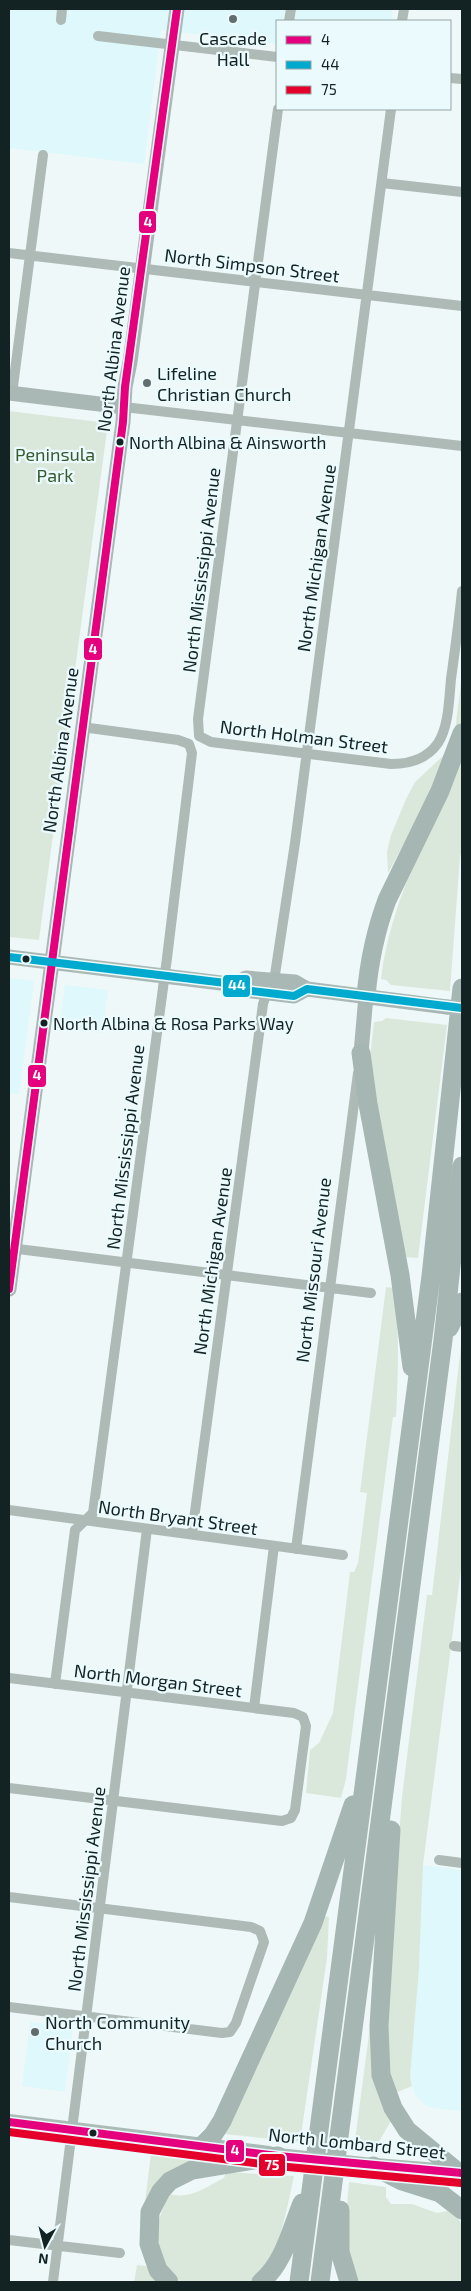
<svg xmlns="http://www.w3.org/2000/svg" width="471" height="2291" font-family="'Exo 2',sans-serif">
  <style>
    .built { fill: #def8fb }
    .green { fill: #dae8dc }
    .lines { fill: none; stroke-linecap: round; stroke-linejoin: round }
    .street { stroke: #adbab6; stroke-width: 10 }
    .secondary { stroke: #a9b8b5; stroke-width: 15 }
    .primary { stroke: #aabcb8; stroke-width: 16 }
    .highway { stroke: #a6b6b3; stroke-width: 19 }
    .secondary-bridge { stroke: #a9b8b5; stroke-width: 15 }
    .primary-bridge { stroke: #aabcb8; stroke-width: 16 }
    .bus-1-casing { stroke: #ebfbfd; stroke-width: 11 }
    .bus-2-casing { stroke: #ebfbfd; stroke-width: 11 }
    .bus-3-casing { stroke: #ebfbfd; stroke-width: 11 }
    .bus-1 { stroke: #e5007d; stroke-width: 8 }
    .bus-2 { stroke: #00a9ce; stroke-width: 8 }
    .bus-3 { stroke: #e4002b; stroke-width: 8 }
    .poi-dot { fill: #606e6f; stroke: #ebfbfd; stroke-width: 2 }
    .bus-dot { fill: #132324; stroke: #ebfbfd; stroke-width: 2 }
    .labels { text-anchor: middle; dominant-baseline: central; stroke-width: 4.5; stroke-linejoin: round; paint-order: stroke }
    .bus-label { font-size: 17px; fill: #132324; stroke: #ebfbfd; text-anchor: start }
    .poi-label { font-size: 18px; fill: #132324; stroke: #ebfbfd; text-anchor: start }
    .street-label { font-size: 18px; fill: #132324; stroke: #ebfbfd }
    .park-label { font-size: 18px; fill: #375a2f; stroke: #ebfbfd }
    .line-badge { stroke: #ebfbfd; stroke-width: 2 }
    .badge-label { font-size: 14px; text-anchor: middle; font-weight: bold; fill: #fff }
  </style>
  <rect width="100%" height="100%" fill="#eff8f9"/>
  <path class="built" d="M9,9h384l-2,12h-114v23l-116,-14 -17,134 -135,-16z
    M9,978l25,3 -15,113 -10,-1z
    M65,985l43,5 -6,43 -43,-5z
    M423,1865l39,5v241l-29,-3 -8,-3 -10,-10 -5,-18 9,-108z
    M30,2022l43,5 -8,65 -43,-6z"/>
  <path class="green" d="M9,411l99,12 -69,517 -30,-3z
    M462,674v46l-4,13 -41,87 -29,53 -1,-21 4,-17 15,-36 9,-17 29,-27 11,-24z
    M462,756v93l-2,8 -10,134 -59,-6 -5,-5 -5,-1c9,-78 50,-151 81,-223z
    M386,1018l61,7 -29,233 -14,-1 -27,-139 -7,-61 4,-35 8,-1z
    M386,1287l8,1c6,43 4,86 2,129h-3l-47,362 -5,19 -35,-5 4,-43 9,-7 14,-30 17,-141h4l4,-9 9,-70 -7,-1z
    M462,1337v224l-39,304 -4,104 -9,108 2,9 -19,8 -7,-45 11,-187 5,-65 25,-202h5z
    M324,1916l5,1 -2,41 -27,184 -76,-8z
    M370,2026l21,95 -17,29 -20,-2z
    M151,2153l45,6 -23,10 -28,33z
    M226,2172l68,4c-5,22 -18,102 -44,106 -19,4 -49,0 -69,0 -31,-26 -29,-55 -11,-88 21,6 37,-8 54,-16z
    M349,2182l37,5v10l5,7h21l25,9 15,-3 10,14v58h-106c-13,-31 -10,-67 -7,-100z
    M137,2265l9,1 11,16h-23z"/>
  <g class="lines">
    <path class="street" d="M61,20l1,-11
      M289,21l2,-12
      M402,21l2,-12
      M98,36l179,21
      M450,78l12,1
      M278,109l-80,610 1,17 12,6 180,22c18,0 36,-5 47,-21 11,-17 11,-44 13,-64 4,-29 8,-58 11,-88
      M382,183l80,9
      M9,253l453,53
      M12,394l31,-239
      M124,407l338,39
      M274,981l21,-138 96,-734
      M10,1248l361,45
      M9,1510l334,45
      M192,1534l71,-530 4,-12
      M296,1549l62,-476
      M454,1646l8,1
      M9,1678l285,35 9,4 3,9 -11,84 -4,8 -9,3 -273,-33
      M55,1684l20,-154 18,-17 74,-555 25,-205 -3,-9 -11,-4 -96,-13
      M254,1708l20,-162
      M439,1860l23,3
      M9,1897l242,30 9,4 4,11 -28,81 -6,9 -8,1 -213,-26
      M9,2240l111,13
      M53,2282l94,-753"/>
    <path class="secondary" d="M9,393l115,14
      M9,957l212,26 13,1 12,-6 49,4 12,7 140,18
      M234,984l10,6 50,6 13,-7
      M361,1053l5,-57
      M9,1289l114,-867 2,-35 5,-25 47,-353"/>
    <path class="primary" d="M9,2122l260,32
      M375,2166l87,7"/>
    <path class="highway" d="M366,996c3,-33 9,-64 21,-96l53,-109 22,-58
      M361,1053l7,51 32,171 12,92
      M449,1328l13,-26
      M391,1830l-12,196 2,49 12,33 14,22 52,43
      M202,2146l11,-11 9,-14 91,-198 40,-118
      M373,2166l29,15 38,12 22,17
      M340,2210v42l9,30
      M169,2282l-11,-12 -9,-26 1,-32 11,-21 9,-10 22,-11 86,-14
      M261,2282c23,-19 30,-52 41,-79
      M299,2282l132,-1006 31,-288
      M320,2282l123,-942 19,-174"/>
    <path class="secondary-bridge" d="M447,1007l15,1"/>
    <path class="primary-bridge" d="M278,2156l95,10"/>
    <defs>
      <path id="bus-1" d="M9,1289l114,-867 2,-35 52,-378
        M9,2122l269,34 184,17"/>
      <path id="bus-2" d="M9,957l225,27 10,6 50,6 13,-7 155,19"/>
      <path id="bus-3" d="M9,2132l268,34 184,17"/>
    </defs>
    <use href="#bus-1" class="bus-1-casing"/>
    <use href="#bus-2" class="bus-2-casing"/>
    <use href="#bus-3" class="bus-3-casing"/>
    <use href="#bus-1" class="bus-1"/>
    <use href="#bus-2" class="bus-2"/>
    <use href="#bus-3" class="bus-3"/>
  </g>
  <g class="poi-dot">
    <circle cx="233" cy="19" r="5"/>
    <circle cx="147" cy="383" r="5"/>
    <circle cx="35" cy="2032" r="5"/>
  </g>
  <g class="bus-dot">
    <circle cx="120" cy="442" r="4.5"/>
    <circle cx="26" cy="959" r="4.5"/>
    <circle cx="44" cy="1023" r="4.5"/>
    <circle cx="93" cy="2133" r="4.5"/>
  </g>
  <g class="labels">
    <g class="bus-label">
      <text x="129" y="442">North Albina &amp; Ainsworth</text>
      <text x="53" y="1023">North Albina &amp; Rosa Parks Way</text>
    </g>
    <g class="poi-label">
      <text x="233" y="38" text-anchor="middle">Cascade<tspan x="233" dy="21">Hall</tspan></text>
      <text x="157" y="373">Lifeline<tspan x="157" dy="21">Christian Church</tspan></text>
      <text x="45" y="2022">North Community<tspan x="45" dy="21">Church</tspan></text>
    </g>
    <g class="street-label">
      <text transform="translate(252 265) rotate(7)">North Simpson Street</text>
      <text transform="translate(113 349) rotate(-83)">North Albina Avenue</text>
      <text transform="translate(316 558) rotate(-82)">North Michigan Avenue</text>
      <text transform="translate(201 570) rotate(-83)">North Mississippi Avenue</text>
      <text transform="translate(304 736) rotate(7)">North Holman Street</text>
      <text transform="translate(60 750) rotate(-82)">North Albina Avenue</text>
      <text transform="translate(125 1147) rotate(-83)">North Mississippi Avenue</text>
      <text transform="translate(212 1261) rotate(-82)">North Michigan Avenue</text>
      <text transform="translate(313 1270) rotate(-83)">North Missouri Avenue</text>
      <text transform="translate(178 1517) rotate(8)">North Bryant Street</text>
      <text transform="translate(158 1680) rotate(7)">North Morgan Street</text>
      <text transform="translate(86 1889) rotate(-83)">North Mississippi Avenue</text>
      <text transform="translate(357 2143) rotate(6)">North Lombard Street</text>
    </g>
    <g class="park-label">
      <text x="55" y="454">Peninsula<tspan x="55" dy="21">Park</tspan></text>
    </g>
  </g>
  <g class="line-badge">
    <rect x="138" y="210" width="19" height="24" rx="5" fill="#e5007d"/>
    <rect x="83" y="637" width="20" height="24" rx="5" fill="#e5007d"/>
    <rect x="222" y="974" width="29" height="24" rx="5" fill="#00a9ce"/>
    <rect x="27" y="1064" width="20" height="24" rx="5" fill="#e5007d"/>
    <rect x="225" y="2139" width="20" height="24" rx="5" fill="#e5007d"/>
    <rect x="258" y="2153" width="28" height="24" rx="5" fill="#e4002b"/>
  </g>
  <g class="badge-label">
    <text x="148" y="227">4</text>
    <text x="93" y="654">4</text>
    <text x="237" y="990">44</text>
    <text x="37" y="1080">4</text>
    <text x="235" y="2155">4</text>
    <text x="272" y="2170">75</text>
  </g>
  <rect width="471" height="2291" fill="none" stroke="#132324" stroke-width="20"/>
  <rect x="276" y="20" width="175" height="90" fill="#ebfbfd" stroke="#95a5a6"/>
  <rect x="286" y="36" width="25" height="8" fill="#e5007d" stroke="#95a5a6"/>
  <text x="321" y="45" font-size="15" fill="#132324">4</text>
  <rect x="286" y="61" width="25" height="8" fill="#00a9ce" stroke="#95a5a6"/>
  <text x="321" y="70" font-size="15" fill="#132324">44</text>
  <rect x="286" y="86" width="25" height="8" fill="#e4002b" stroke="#95a5a6"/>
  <text x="321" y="95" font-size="15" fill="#132324">75</text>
  <g transform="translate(45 2246) rotate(187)" stroke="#ebfbfd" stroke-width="4" paint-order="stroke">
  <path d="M0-4L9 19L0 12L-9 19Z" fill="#132324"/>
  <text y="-8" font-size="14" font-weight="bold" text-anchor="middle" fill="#132324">N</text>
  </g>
</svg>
